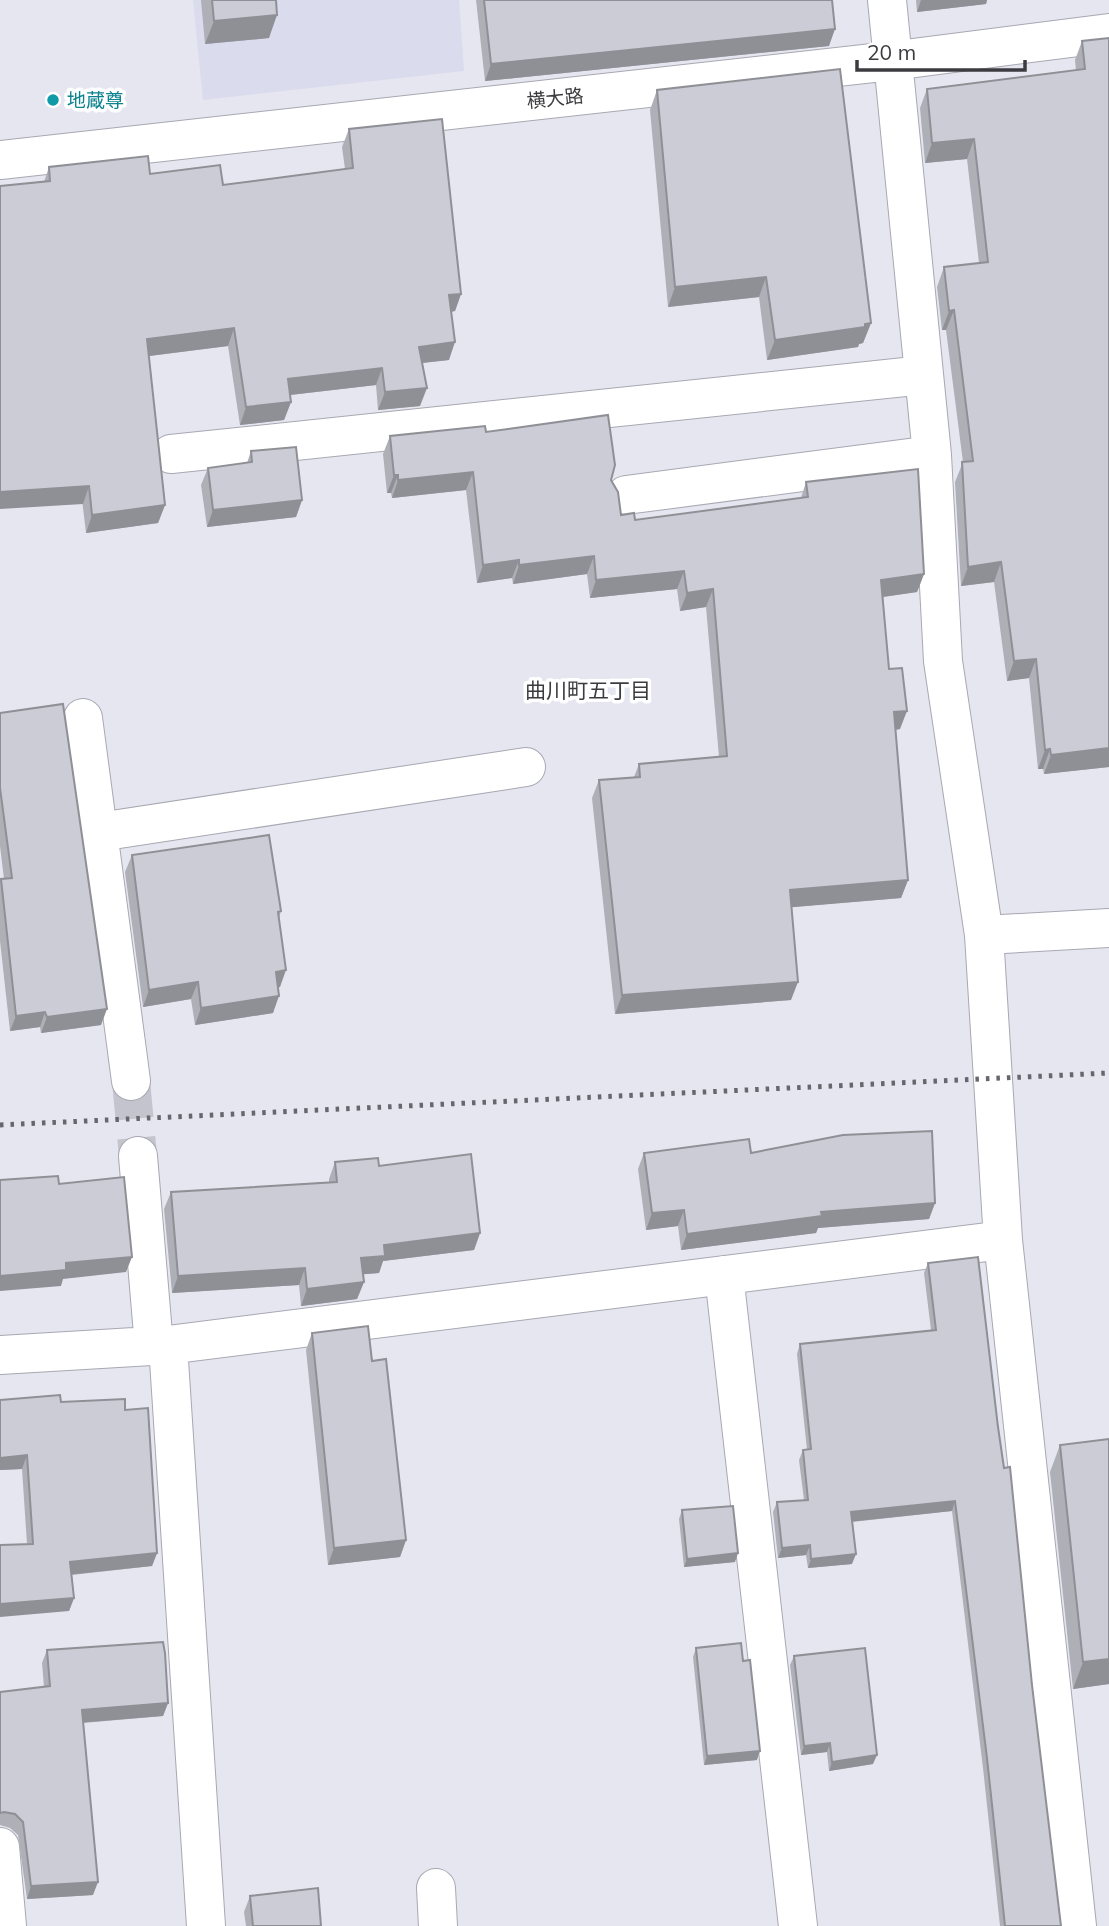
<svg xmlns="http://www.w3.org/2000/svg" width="1109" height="1926" font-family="Mulish,'Noto Sans JP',sans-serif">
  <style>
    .built { fill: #dadbec }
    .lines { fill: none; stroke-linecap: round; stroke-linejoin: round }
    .minor-tunnel { stroke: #c3c4cd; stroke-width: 38; stroke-dasharray: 38 19; stroke-linecap: butt }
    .minor-casing { stroke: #a7a8b2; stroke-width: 40 }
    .minor { stroke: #fff; stroke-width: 38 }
    .rail { stroke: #66676c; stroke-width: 5; stroke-dasharray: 3.5 7; stroke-linecap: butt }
    .wall { fill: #afafb8 }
    .shaded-wall { fill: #8f8f96 }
    .building { fill: #ccccd6; stroke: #8f8f96; stroke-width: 2 }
    .culture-dot { fill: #0f9aa8; stroke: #fff; stroke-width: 2.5 }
    .labels { text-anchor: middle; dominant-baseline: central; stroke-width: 7; stroke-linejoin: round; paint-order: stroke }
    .street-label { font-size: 19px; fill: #3c3c40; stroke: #fff }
    .culture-label { font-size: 19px; fill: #0d838f; stroke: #fff; text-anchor: start }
    .neighbourhood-label { font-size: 21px; fill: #3c3c40; stroke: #fff }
  </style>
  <rect width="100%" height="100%" fill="#e5e6f0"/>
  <path class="built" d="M193,0h266l5,71 -261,29z"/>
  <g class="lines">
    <path class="minor-tunnel" d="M131,1081l7,75"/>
    <defs>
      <path id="minor" d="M887,0l45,455 11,206 41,274 19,305 74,686
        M0,160l891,-99 218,-28
        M171,454l753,-79
        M626,495l306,-40
        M83,718l48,363
        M99,832l427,-65
        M984,935l125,-7
        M138,1156l16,190
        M724,1275l74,651
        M168,1345l38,581
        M0,1355l168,-10 835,-105
        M0,1847l7,79
        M436,1888l2,38"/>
    </defs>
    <use href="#minor" class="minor-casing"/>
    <use href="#minor" class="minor"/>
    <path class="rail" d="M0,1125l1109,-52"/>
  </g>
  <path class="wall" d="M201,0h75l-7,38 -64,6z
    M476,0h356l-3,46 -344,35z
    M916,0h71l-1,4 -69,8z
    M1109,38v729l-65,7 -1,-5h-5l-9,-91 -22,3 -13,-99 -33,4 -6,-104 8,-20 -17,-132h-4l-5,-43 7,-20 35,-4 -12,-104 -42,4 -5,-55 7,-19 149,-18 -1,-11 7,-19z
    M657,90l214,233 -8,20 -4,1 -1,3 -91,13 -8,-63 -91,10 -18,-197z
    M349,129l112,165 -6,17 -4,1 -2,48 -27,3 -2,43 -42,4 -2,-25 -86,10 1,7 -7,18 -44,5 -12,-79 -79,10 16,149 -7,18 -72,10 -42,-351 5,-15 101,7 73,11 122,-16 -3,-22z
    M486,432l125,48 10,35 14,5 166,-22 5,-16 118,92 -7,18 -34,5 6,72 11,60 -5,1 13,150 -7,18 -110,9v93l-176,14 -23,-216 7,-18 35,-3 5,-13 80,-7 -13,-150 -26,4 -3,-22 -87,9 -3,-24 -74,10 -1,-6 -35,5 -11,-93 -74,8 -1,-5h-4l-4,-39 7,-18z
    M251,451l51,49 -6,17 -89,10 -6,-42 7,-17 39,-5z
    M0,713l101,312 -60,8 -1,-6 -30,4 -10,-90v-60l1,-2h3l-4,-33z
    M132,855l149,56 -2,7 1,69h-2l-5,26 -78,12 -4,-26 -48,8 -18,-135z
    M644,1153h107l184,50 -6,16 -111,9 -2,5 -135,17 -3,-24 -32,4 -8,-61z
    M335,1162l44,4 101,67 -6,17 -91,11 -4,12 -16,1 1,8 -7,17 -56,7 -2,-21 -127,8 -8,-84 7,-17 158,-10v-3z
    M928,1263l70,164 34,258 29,241h-61l-17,-158 -31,-257 -100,11v42l-44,4 -2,-13 -28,3 -5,-46 4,-10 27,-2 -5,-40 4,-10h4l-10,-96 3,-10 131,-14 -7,-57z
    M312,1333l60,28 34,179 -6,17 -72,8 -22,-215z
    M61,1402l64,8 32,143 -5,13 -80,9 2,23 -5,13 -42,-67 -5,-75 -22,1z
    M1060,1445l49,239 -36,5 -23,-217z
    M682,1510l53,52 -51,5 -5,-48z
    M696,1648l61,112 -53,5 -11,-108z
    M47,1650l121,53 -5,13 -80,7 10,172 -66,4 -9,-64 -8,-7 -10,-3v-133l44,-5 -2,-24z
    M794,1656l79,108 -44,7 -2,-19 -26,3 -11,-90z
    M250,1896l71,30h-75l-2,-14z"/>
  <path class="shaded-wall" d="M921,0h66l-1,4 -69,8z
    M277,15l-8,23 -64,6 9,-23z
    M835,29l-6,17 -344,35 6,-17z
    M974,139l-7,20 -42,4 7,-20z
    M766,277l-7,20 -91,10 7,-20z
    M461,294l-6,17 -12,2 6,-18z
    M954,310l-8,20h-4l7,-19z
    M871,323l-8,20 -4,1 -1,3 -91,13 8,-20z
    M234,328l-6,18 -87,11 6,-18z
    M455,342l-6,18 -37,4 7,-17z
    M382,368l-6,17 -95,11 7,-17z
    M427,388l-7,18 -42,4 7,-18z
    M291,402l-7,18 -44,5 6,-18z
    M473,472l-7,18 -74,8 6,-18z
    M394,475h4l-7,18h-4z
    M89,486l-6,18 -83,5v-17z
    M302,500l-6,17 -89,10 6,-17z
    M165,505l-7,18 -72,10 6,-18z
    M594,556l-7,18 -74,10 6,-19z
    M519,560l-7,18 -35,5 6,-18z
    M1001,562l-7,20 -33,4 7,-19z
    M684,571l-7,18 -87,9 6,-18z
    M924,574l-7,18 -42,6 6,-18z
    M713,589l-7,18 -26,4 7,-18z
    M1036,659l-7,19 -22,3 7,-20z
    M907,711l-7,18 -13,2 7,-19z
    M1109,748v19l-65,7 7,-19z
    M1050,749l-7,20h-5l7,-19z
    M908,880l-7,18 -118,10 7,-18z
    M286,970l-6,17 -10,2 6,-17z
    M198,982l-7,17 -48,8 6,-17z
    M798,982l-7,18 -176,14 7,-19z
    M279,996l-6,17 -78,12 6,-17z
    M107,1009l-6,16 -60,8 6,-16z
    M45,1012l-5,15 -30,4 6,-15z
    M935,1203l-6,16 -111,9 -2,5 -135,17 6,-16 134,-22z
    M684,1210l-6,16 -32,4 6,-17z
    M480,1233l-6,17 -91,11 -4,12 -24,2 6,-17 23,-13z
    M132,1257l-6,15 -63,7 -2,7 -61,5v-15l66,-13z
    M305,1268l-6,17 -127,8 6,-17z
    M364,1282l-7,17 -56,7 6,-17z
    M27,1455l-5,14 -22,1v-12z
    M955,1501l-3,10 -104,11 3,-10z
    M406,1540l-6,17 -72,8 6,-17z
    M810,1545l-4,10 -28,3 4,-10z
    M157,1553l-5,13 -86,9 4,-13z
    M738,1553l-3,9 -51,5 3,-8z
    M856,1554l-4,10 -44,4 3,-9z
    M74,1598l-5,13 -69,6v-13z
    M1109,1659v25l-36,5 10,-27z
    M168,1703l-5,13 -86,7 5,-13z
    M830,1743l-3,9 -26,3 3,-9z
    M760,1751l-3,9 -53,5 3,-9z
    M877,1755l-4,9 -44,7 3,-9z
    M98,1882l-5,13 -66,4 4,-13z"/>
  <path class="building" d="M212,0h64l1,15 -63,6z
    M484,0h348l3,29 -344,35z
    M1109,38v710l-58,7 -1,-6 -5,1 -9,-91 -22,2 -13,-99 -33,5 -6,-105 11,-1 -19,-151 -5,1 -5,-44 44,-5 -14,-123 -42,4 -5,-54 158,-20 -3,-28z
    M840,69l31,254 -6,1v3l-90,13 -9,-63 -91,10 -18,-197z
    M442,119l19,175 -12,1 6,47 -36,5 8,41 -42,4 -3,-24 -94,11 3,23 -45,5 -12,-79 -87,11 18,166 -73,10 -3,-29 -89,6v-306l50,-5 -1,-14 99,-11 2,18 70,-9 3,20 130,-17 -4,-39z
    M608,415l7,50 -4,15 7,12 3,23 13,-2 1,7 173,-23 -2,-15 112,-13 6,105 -43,6 8,89 13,-1 5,43 -13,1 14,168 -118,10 8,92 -176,13 -23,-215 41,-3 -1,-13 88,-8 -14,-167 -26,4 -3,-22 -88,9 -2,-24 -75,9v-5l-36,5 -10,-93 -75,8v-5h-4l-4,-39 95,-10 1,6z
    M296,447l6,53 -89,10 -5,-42 44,-6 -1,-11z
    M63,704l44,305 -60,8 -2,-5 -29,4 -15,-137 11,-1 -12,-90v-75z
    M269,835l12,76 -3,1 8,58 -10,2 3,24 -78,12 -3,-26 -49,8 -17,-135z
    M932,1131l3,72 -114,9 1,4 -135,18 -3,-24 -32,3 -8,-60 105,-14 2,14 92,-18z
    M471,1154l9,79 -96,12 1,11 -24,2 3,24 -57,7 -2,-21 -127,8 -7,-84 166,-10 -2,-20 43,-4 1,8z
    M58,1176l1,8 65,-7 8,80 -66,6v7l-66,6v-96z
    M978,1257l20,170 6,41 6,-1 22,218 29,241h-56l-18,-168 -32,-257 -104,11 5,42 -45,5 -1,-14 -28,3 -5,-46 31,-2 -5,-50 8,-1 -11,-105 136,-14 -8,-67z
    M368,1326l4,35 14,-2 20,181 -72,8 -22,-215z
    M60,1395l1,7 64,-3v11l23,-2 9,145 -87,9 4,36 -74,6v-59l33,-1 -6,-89 -27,3v-58z
    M1109,1439v220l-26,3 -23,-217z
    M733,1506l5,47 -51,6 -5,-49z
    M163,1642l2,11 3,50 -86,7 16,172 -67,4 -8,-64 -8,-8 -11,-2 -4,1v-121l50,-6 -3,-36z
    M741,1643l2,18 7,-1 10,91 -53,5 -11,-108z
    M865,1648l12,107 -45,7 -2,-19 -26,3 -10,-90z
    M318,1888l3,38h-68l-3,-30z"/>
  <circle class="culture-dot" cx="53" cy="100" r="7"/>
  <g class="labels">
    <g class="street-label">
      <text transform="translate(555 98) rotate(-6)">横大路</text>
    </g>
    <g class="culture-label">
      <text x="67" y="100">地蔵尊</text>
    </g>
    <g class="neighbourhood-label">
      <text x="588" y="690">曲川町五丁目</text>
    </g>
  </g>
  <path d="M857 60v10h168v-10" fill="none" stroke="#3c3c40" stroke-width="3.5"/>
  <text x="867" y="60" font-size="21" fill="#3c3c40" stroke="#ffffff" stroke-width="5" paint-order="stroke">20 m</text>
</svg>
